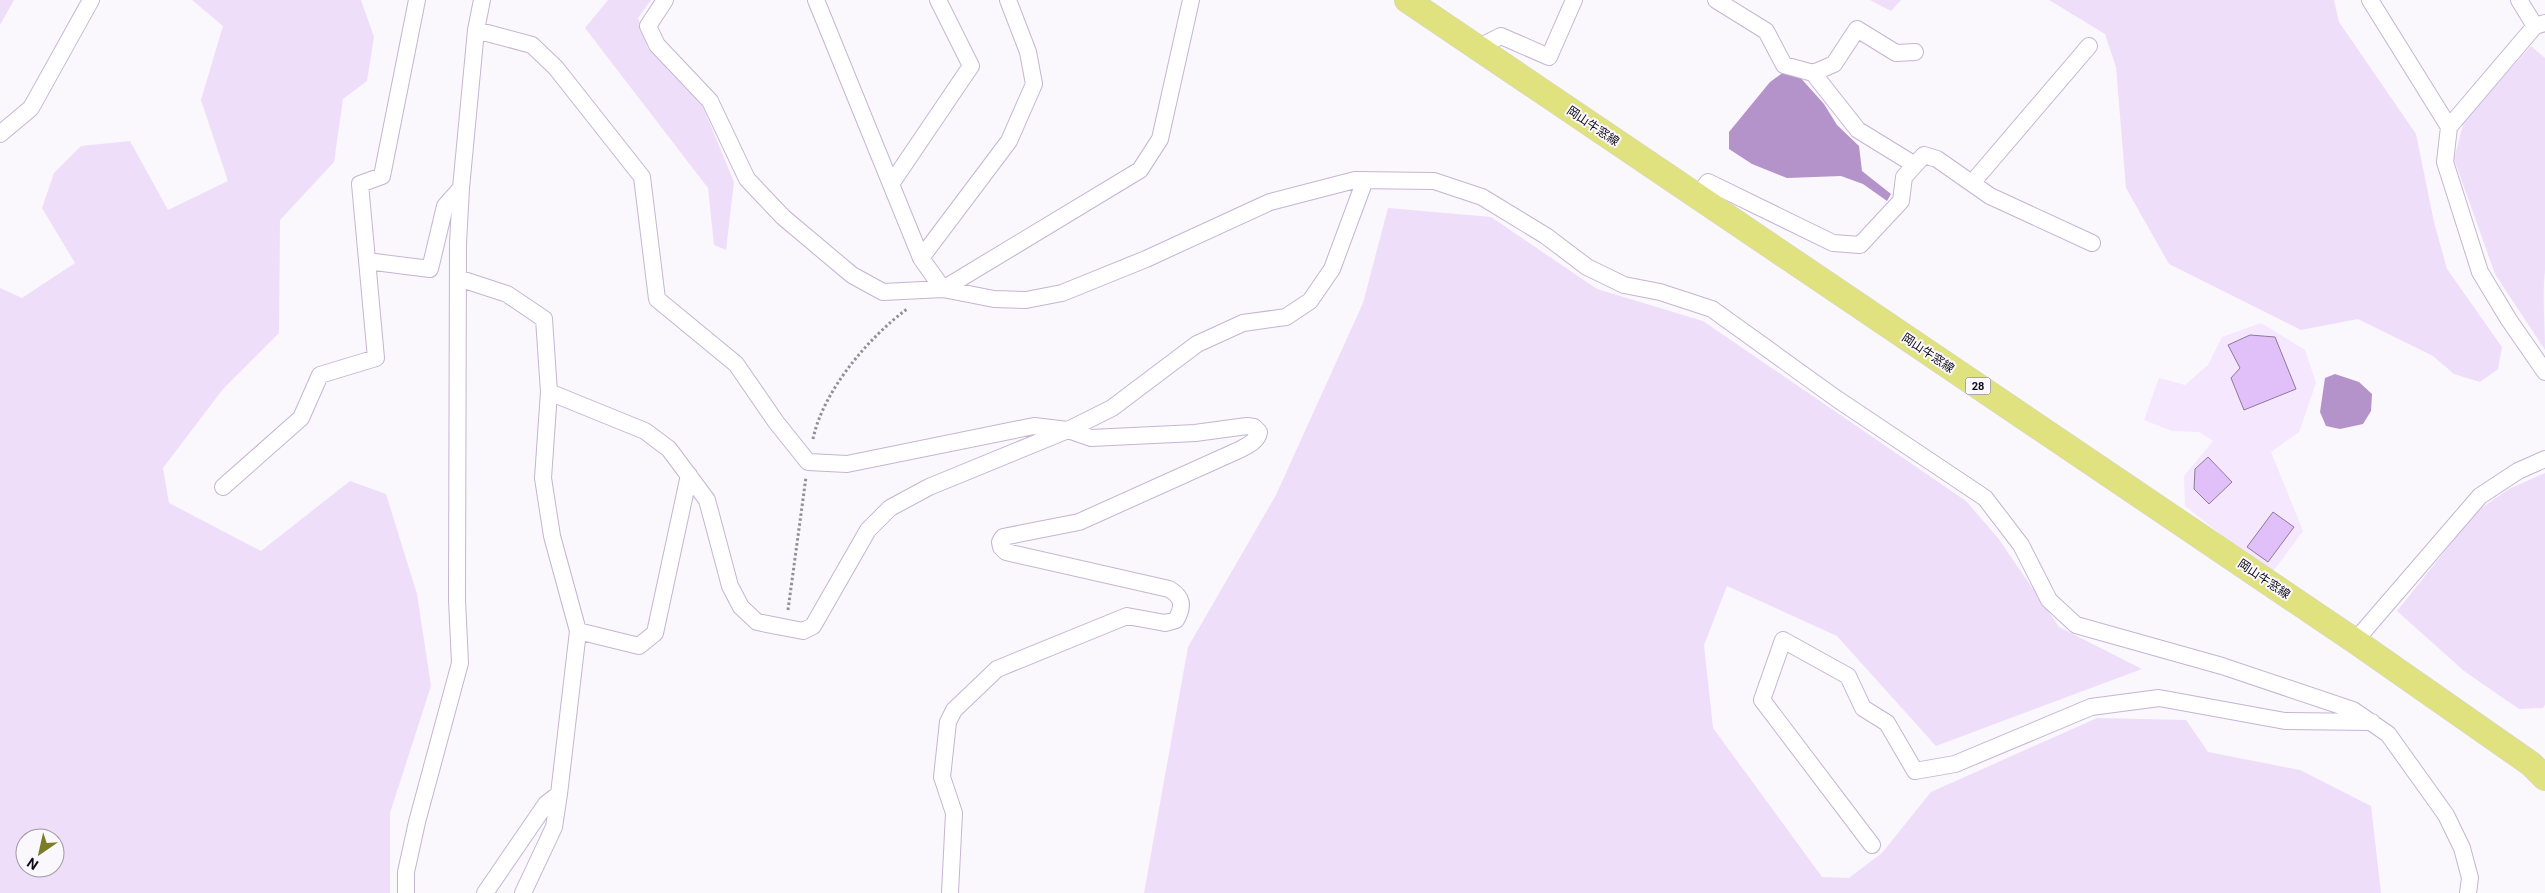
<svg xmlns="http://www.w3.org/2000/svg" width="2545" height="893" font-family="Roboto,'Noto Sans JP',sans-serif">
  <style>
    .built { fill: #f4e7fe }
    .green { fill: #eedefa; fill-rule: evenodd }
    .water { fill: #b393c9 }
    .building { fill: #e1bff8; stroke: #8c7b98 }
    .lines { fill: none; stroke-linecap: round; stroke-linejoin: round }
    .street-casing { stroke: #c6b4d3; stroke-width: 18 }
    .primary-casing { stroke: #d4d3d5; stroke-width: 26 }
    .path { stroke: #948f97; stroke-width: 3; stroke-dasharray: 2.5 2.5; stroke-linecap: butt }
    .street { stroke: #fff; stroke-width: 16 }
    .primary { stroke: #dfe27e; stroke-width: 25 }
    .labels { text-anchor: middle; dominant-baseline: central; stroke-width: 4; stroke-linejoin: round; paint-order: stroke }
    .shield { fill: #faf7fd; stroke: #57525b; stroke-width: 1 }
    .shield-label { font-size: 11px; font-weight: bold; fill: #110b15 }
    .street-label { font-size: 12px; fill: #110b15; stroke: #faf7fd }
  </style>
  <rect width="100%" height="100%" fill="#faf7fd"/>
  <path class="built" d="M2261,323l44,27 11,33 -17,49 -28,20 32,79 -32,43 -86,-68 -1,-30 29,-35 -14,-9 -27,-1 -28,-11 15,-42 26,7 23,-20 14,-28z"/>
  <path class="green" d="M0,0h14l-14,25z
    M192,0h169l13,37 -7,44 -24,18 -9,63 -54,58 -1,113 -56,56 -60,79 6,35 92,48 89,-70 36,13 31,100 14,92 -41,127v80h-390v-605l22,10 53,-35 -33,-55 12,-35 27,-27 49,-5 38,69 60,-29 -27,-81 22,-74zM25,838h30v30h-30z
    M608,0h43l-13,18 10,30 55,59 31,75 -8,68 -12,-5 -6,-57 -123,-160z
    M1870,0h31l-10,11z
    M2049,0h285l5,22 77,112 18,88 13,47 55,78 -4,22 -18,13 -26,-8 -21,-18 -75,-37 -57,11 -132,-66 -43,-76 -10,-121 -11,-33z
    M2531,46l14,12v212c-3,27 0,53 0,80l-50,-76 -41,-115 10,-38z
    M1388,208l103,9 106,72 106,32 263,180 32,37 61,89 83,42 -206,77 -99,-110 -110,-50 -23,59 9,83 109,149 27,1 33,-25 49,-61 166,-74 89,2 22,32 92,18 71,36 10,87h-1237l44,-246 88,-152 87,-192z
    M2545,473v232l-2,3 -24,1 -55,-38 -67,-60 80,-100 32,-22z"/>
  <path class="water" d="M1784,72l14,3 26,29 13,21 22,21 3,25 29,23 -4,7 -24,-17 -22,-8 -54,2 -35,-14 -23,-15v-17l41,-50z
    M2335,374l24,8 13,12 -1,17 -8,13 -23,5 -14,-3 -6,-14 5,-34z"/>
  <path class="building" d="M2250,335l25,2 21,52 -52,21 -13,-32 9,-10 -12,-23z
    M2208,457l24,25 -23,22 -15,-15 1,-20z
    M2273,512l21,15 -26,35 -21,-15z"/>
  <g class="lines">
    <defs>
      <path id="street" d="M665,0l-17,26 9,19 53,56 37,78 36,38 69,58 31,17 60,-3 51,10 32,1 36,-7 84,-34 124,-57 85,-22 79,1 48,16 64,39 41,31 37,18 36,7 52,17 125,90 148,99 36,47 28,55 27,25 146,41 131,44 35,24 58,81 16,33 8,30 -2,15
        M816,0l105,258
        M1716,0l50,31 18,34 29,8
        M2370,0l79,127
        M2519,0l16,26
        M2545,23l-10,3 -86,101 -4,35 35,110 29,48 36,52
        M476,30l56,15 24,23 86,109 15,122 79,65 40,58 32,40 39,2 187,-38 34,4 23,8 104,-5 52,-7 7,1 5,5c-1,9 -12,14 -20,18l-160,72 -76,15 -3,5 1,5 5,5 163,37c14,8 15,17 7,31l-11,3 -38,-7 -130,53 -43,41 -6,12 -6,55 12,36 -4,80
        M1477,48l24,-12 48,21 25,-57
        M1915,52l-19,1 -39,-24 -23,35 -21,9 45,57 57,35
        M0,134l31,-26 60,-108
        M1972,183l117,-137
        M891,184l80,-118 -33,-66
        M1697,196l11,-14 125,61 27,2 41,-44 3,-24 20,-22 13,4 53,37 102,47
        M367,261l63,8 15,-63 16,-18
        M458,278l49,16 37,25 5,73 -6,86 9,58 26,95 -19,163
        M943,289l197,-119 20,-31 31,-139
        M943,289l-22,-31 88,-117 25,-57 -6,-32 -20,-52
        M549,392l96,39 24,18 38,51 23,86 11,21 16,15 46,9 10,-5 55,-96 22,-22 39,-21 139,-57 44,-22 85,-64 46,-21 43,-6 24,-16 22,-32 33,-89
        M223,487l78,-69 19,-43 56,-17 -16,-174 22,-8 35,-176
        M578,631l61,15 16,-13 34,-158
        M2355,641l125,-145 38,-25 27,-12
        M1872,845l-110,-145 21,-60 65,36 15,32 24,15 28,48 40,-7 136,-57 68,-9 126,23 87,1
        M406,893v-21l11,-50 43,-159 -3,-63 1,-357 3,-55 15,-158 6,-30
        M485,893l61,-89 13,-10 -5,33 -31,66"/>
      <path id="primary" d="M1407,0l948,641 176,123 14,14"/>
    </defs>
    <use href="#street" class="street-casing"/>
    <use href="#primary" class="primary-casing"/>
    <path class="path" d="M813,439c10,-48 55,-101 94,-130
      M788,610l18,-133"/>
    <use href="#street" class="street"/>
    <use href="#primary" class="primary"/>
  </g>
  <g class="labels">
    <rect class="shield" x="1965.5" y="377.5" width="25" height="17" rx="4"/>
    <g class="shield-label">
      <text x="1978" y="386">28</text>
    </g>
    <g class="street-label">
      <text transform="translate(1593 126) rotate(34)">岡山牛窓線</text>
      <text transform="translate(1928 353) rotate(34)">岡山牛窓線</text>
      <text transform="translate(2264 579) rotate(34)">岡山牛窓線</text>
    </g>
  </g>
  <g transform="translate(40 853) rotate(214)"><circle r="24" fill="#faf7fd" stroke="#9d99a0"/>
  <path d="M0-4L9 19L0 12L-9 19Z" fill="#7a7d26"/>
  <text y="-8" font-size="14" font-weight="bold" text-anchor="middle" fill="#110b15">N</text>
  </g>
</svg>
